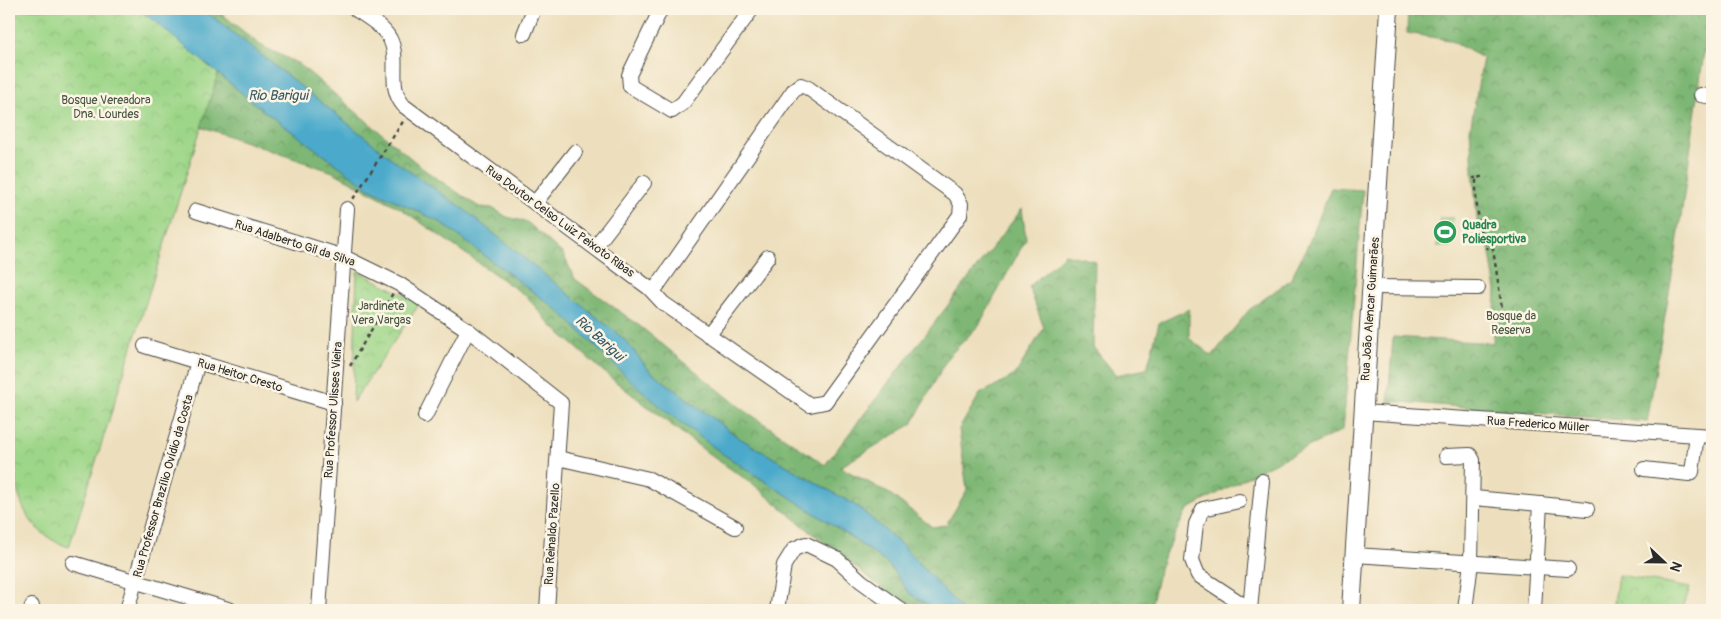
<svg xmlns="http://www.w3.org/2000/svg" width="1721" height="619" font-family="Pangolin,sans-serif">
  <style>
    .green { fill: #9dd688; stroke: #64805a }
    .forest { fill: url(#forest-crowns); stroke: #547150 }
    .park { fill: url(#park-crowns); stroke: #64805a }
    .water { fill: #4caacb; stroke: #3c6a7b }
    .lines { fill: none; stroke-linecap: round; stroke-linejoin: round }
    .minor-casing { stroke: #484641; stroke-width: 16 }
    .major-casing { stroke: #484641; stroke-width: 20 }
    .path { stroke: #484641; stroke-width: 2.5; stroke-dasharray: 4 4; stroke-linecap: butt }
    .minor { stroke: #fff; stroke-width: 14 }
    .major { stroke: #fff; stroke-width: 18 }
    .labels { text-anchor: middle; stroke-width: 5; stroke-linejoin: round; paint-order: stroke }
    .park-label { font-size: 12px; fill: #485642; stroke: #fcf5e5 }
    .street-label { font-size: 12px; fill: #2b2b2b; stroke: #fcf5e5 }
    .leisure-label { font-size: 12px; font-weight: bold; fill: #27864d; stroke: #fcf5e5; text-anchor: start }
    .water-label { font-size: 14px; font-style: italic; fill: #375763; stroke: #fcf5e5 }
  </style>
  <defs>
    <pattern id="forest-crowns" width="20" height="18" patternUnits="userSpaceOnUse" patternTransform="scale(1.25)"><rect width="20" height="18" fill="#7eb774"/><path d="M2 6a3 3 0 1 1 6 0M12 15a3 3 0 1 1 6 0" fill="none" stroke="#67955f"/></pattern>
    <pattern id="park-crowns" width="20" height="18" patternUnits="userSpaceOnUse" patternTransform="scale(1.25)"><rect width="20" height="18" fill="#9dd688"/><path d="M2 6a3 3 0 1 1 6 0M12 15a3 3 0 1 1 6 0" fill="none" stroke="#87b876"/></pattern>
  </defs>
  <rect width="100%" height="100%" fill="#fcf5e5"/>
  <filter id="ink" filterUnits="userSpaceOnUse"><feTurbulence type="fractalNoise" baseFrequency=".02" numOctaves="2"/><feDisplacementMap in="SourceGraphic" scale="10" xChannelSelector="R" yChannelSelector="G"/><feConvolveMatrix kernelMatrix="1 2 1 2 8 2 1 2 1" color-interpolation-filters="sRGB"/></filter>
  <filter id="wash" filterUnits="userSpaceOnUse"><feTurbulence type="fractalNoise" baseFrequency=".0096" numOctaves="4" result="noise"/><feDisplacementMap in="SourceGraphic" scale="20" xChannelSelector="R" yChannelSelector="G"/><feGaussianBlur stdDeviation="1.12" result="paint"/><feColorMatrix in="noise" values="0 0 0 0 0 0 0 0 0 0 0 0 0 0 0 0 0 1.4 0 .05"/><feComposite in="paint" operator="in"/></filter>
  <g filter="url(#wash)">
    <rect width="100%" height="100%" fill="#eddfbd"/>
    <polygon class="green" points="1440,218 1453,218 1450,247 1437,246"/>
    <g class="forest">
      <polygon points="9,9 139,9 265,112 369,188 440,222 560,312 633,383 668,413 723,454 845,533 888,564 910,594 936,610 910,610 806,528 753,484 713,457 612,379 551,325 526,296 400,208 333,172 188,122"/>
      <polygon points="203,9 221,9 222,14 260,45 299,64 426,171 479,207 492,208 507,217 527,222 563,254 575,279 641,327 741,408 825,465 1022,209 1026,239 979,325 948,357 912,424 840,467 890,494 932,527 946,525 967,490 959,429 980,394 1015,375 1044,328 1029,287 1065,254 1095,261 1093,347 1116,375 1147,369 1159,323 1189,309 1189,338 1212,356 1249,310 1290,280 1308,245 1331,188 1363,190 1343,430 1262,469 1187,510 1162,560 1150,610 962,610 903,546 858,507 739,438 649,370 624,339 461,207 400,165"/>
      <polygon points="1408,9 1710,9 1676,252 1647,422 1388,401 1393,337 1493,343 1496,291 1489,248 1478,232 1470,130 1483,58 1449,40 1407,33"/>
    </g>
    <g class="park">
      <path d="M9,9h147l66,52 -153,486c-54,-17 -54,-66 -60,-114z"/>
      <polygon points="357,271 420,303 353,402"/>
      <polygon points="1618,575 1619,575 1690,588 1682,610 1613,610"/>
    </g>
    <polygon class="water" points="139,9 203,9 400,165 461,207 624,339 649,370 739,438 858,507 903,546 962,610 936,610 910,594 888,564 845,533 723,454 668,413 633,383 560,312 440,222 369,188 265,112"/>
  </g>
  <g filter="url(#ink)">
    <g class="lines">
      <g class="minor-casing">
        <g id="minor">
          <path d="M355,9c12,8 28,17 35,30 11,22 -4,47 14,67l245,182 14,15 147,102 15,-3 135,-187 1,-11 -6,-10 -147,-106 -7,-3 -8,6 -140,201"/>
          <polyline points="661,9 629,75 630,86 672,111 683,103 752,9"/>
          <polyline points="524,34 534,9"/>
          <polyline points="1701,95 1712,97"/>
          <polyline points="535,203 575,152"/>
          <polyline points="196,211 344,257 399,284 468,330 561,403 547,610"/>
          <polyline points="595,247 644,183"/>
          <polyline points="1371,287 1478,288"/>
          <polyline points="708,335 768,257"/>
          <polyline points="145,346 334,403"/>
          <polyline points="1363,412 1712,436"/>
          <polyline points="425,416 468,330"/>
          <polyline points="1446,456 1470,455 1473,460 1471,563 1465,610"/>
          <polyline points="558,458 649,479 735,527"/>
          <polyline points="1644,469 1689,474 1692,472 1697,435"/>
          <polyline points="1474,498 1540,504 1534,610"/>
          <polyline points="1239,501 1203,509 1196,524 1192,560 1198,575 1251,610"/>
          <polyline points="1540,504 1587,509"/>
          <polyline points="1355,555 1568,569"/>
          <polyline points="73,563 231,610"/>
          <polyline points="31,610 32,606"/>
          <polyline points="127,610 198,362"/>
          <polyline points="319,610 347,209"/>
          <polyline points="777,610 784,565 794,549 806,544 837,559 861,581 901,610"/>
          <polyline points="1250,610 1262,481"/>
        </g>
      </g>
      <g class="major-casing">
        <polyline id="major" points="1351,610 1389,9"/>
      </g>
      <g class="path">
        <polyline points="1476,178 1474,178 1481,177 1476,178 1476,200 1482,241 1489,245 1487,249"/>
        <polyline points="353,199 404,120"/>
        <polyline points="1489,245 1492,243 1503,314"/>
        <polyline points="350,366 393,293"/>
      </g>
      <use href="#minor" class="minor"/>
      <use href="#major" class="major"/>
    </g>
  </g>
  <defs>
    <g id="stadium-disc" transform="scale(1.25)"><circle r="9.5" fill="#2e9e5b" stroke="#fcf5e5"/><path d="M0-5a6.5 5 0 1 0 0 10a6.5 5 0 1 0 0-10ZM-3.5-1.8h7v3.6h-7Z" fill="#fff"/></g>
  </defs>
  <g fill-rule="evenodd">
    <use href="#stadium-disc" x="1445" y="232"/>
  </g>
  <g class="labels">
    <g class="park-label">
      <text x="106" y="104">Bosque Vereadora<tspan x="106" dy="14">Dna. Lourdes</tspan></text>
      <text x="381" y="310">Jardinete<tspan x="381" dy="14">Vera Vargas</tspan></text>
      <text x="1511" y="320">Bosque da<tspan x="1511" dy="14">Reserva</tspan></text>
    </g>
    <g class="street-label">
      <text transform="translate(560 221) rotate(36)" y="4">Rua Doutor Celso Luiz Peixoto Ribas</text>
      <text transform="translate(295 243) rotate(18)" y="4">Rua Adalberto Gil da Silva</text>
      <text transform="translate(1370 309) rotate(-86)" y="4">Rua João Alencar Guimarães</text>
      <text transform="translate(240 375) rotate(17)" y="4">Rua Heitor Cresto</text>
      <text transform="translate(333 410) rotate(-86)" y="4">Rua Professor Ulisses Vieira</text>
      <text transform="translate(1538 424) rotate(4)" y="4">Rua Frederico Müller</text>
      <text transform="translate(163 486) rotate(-74)" y="4">Rua Professor Brazílio Ovídio da Costa</text>
      <text transform="translate(552 534) rotate(-86)" y="4">Rua Reinaldo Pazello</text>
    </g>
    <g class="leisure-label">
      <text x="1462" y="229">Quadra<tspan x="1462" dy="14">Poliesportiva</tspan></text>
    </g>
    <g class="water-label">
      <text x="278" y="100">Rio Barigui</text>
      <text transform="translate(600 338) rotate(42)" y="5">Rio Barigui</text>
    </g>
  </g>
  <rect width="1721" height="619" fill="none" stroke="#fcf5e5" stroke-width="30"/>
  <g transform="translate(1664 562) rotate(112)" stroke="#fcf5e5" stroke-width="4" paint-order="stroke">
  <path d="M0-4L9 19L0 12L-9 19Z" fill="#2b2b2b"/>
  <text y="-8" font-size="14" font-weight="bold" text-anchor="middle" fill="#2b2b2b">N</text>
  </g>
</svg>
